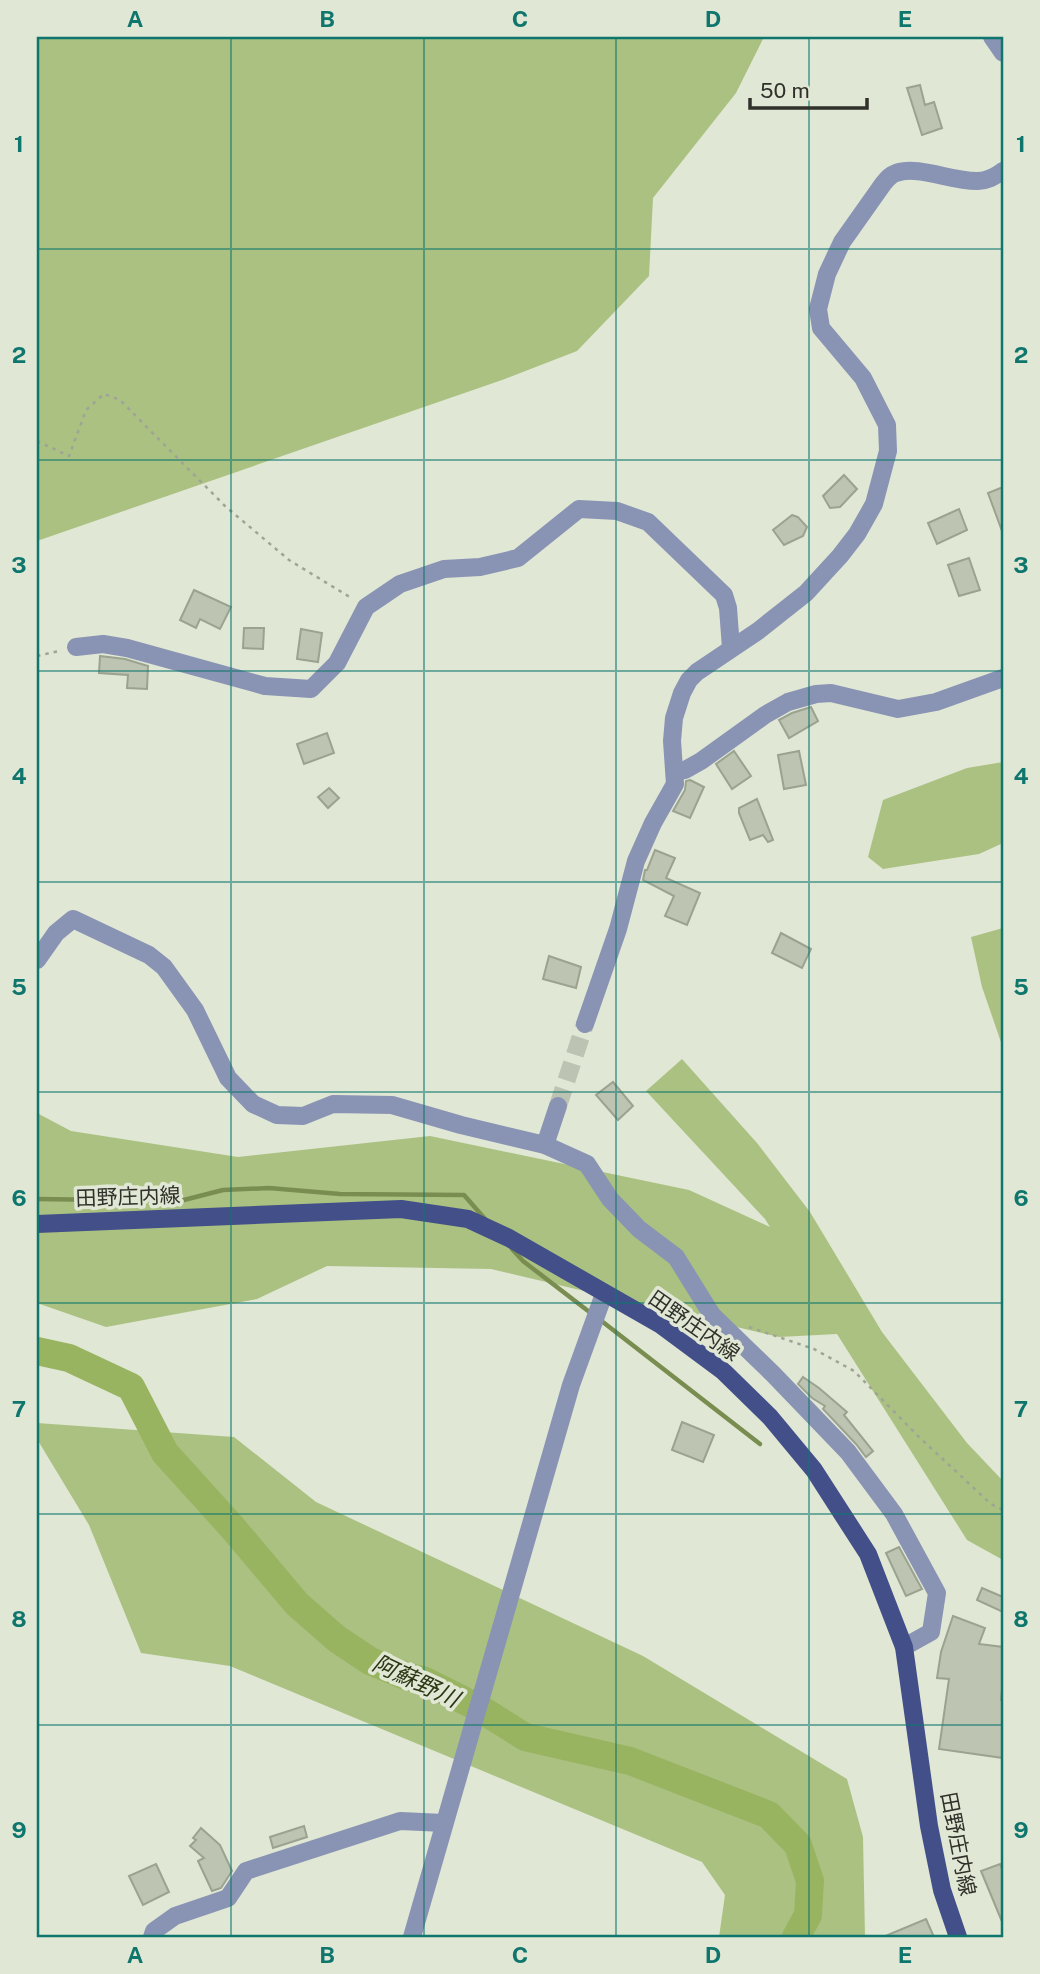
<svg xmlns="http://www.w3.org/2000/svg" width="1040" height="1974" font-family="'Public Sans','Noto Sans JP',sans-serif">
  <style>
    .green { fill: #abc182 }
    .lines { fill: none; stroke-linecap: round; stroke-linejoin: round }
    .stream { stroke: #798d50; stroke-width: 4.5 }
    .river { stroke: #99b461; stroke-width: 28 }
    .building { fill: #bdc4b1; stroke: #9ba290; stroke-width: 2 }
    .minor-tunnel { stroke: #bdc3b2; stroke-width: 18; stroke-dasharray: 18 9; stroke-linecap: butt }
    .path { stroke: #9fa495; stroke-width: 2.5; stroke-dasharray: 3.5 5; stroke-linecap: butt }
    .minor { stroke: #8993b4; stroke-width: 18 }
    .major { stroke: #424f89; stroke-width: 18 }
    .grid { fill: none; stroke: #0f766e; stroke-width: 2; stroke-opacity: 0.55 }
    .labels { text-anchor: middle; stroke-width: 7; stroke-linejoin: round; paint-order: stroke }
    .street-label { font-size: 21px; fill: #2f312a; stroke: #e0e7d4 }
    .water-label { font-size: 23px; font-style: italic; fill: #2b3613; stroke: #e0e7d4 }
    .neatline { fill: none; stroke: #0f766e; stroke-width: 2.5 }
    .grid-label { font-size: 23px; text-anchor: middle; font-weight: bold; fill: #0f766e }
  </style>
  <rect width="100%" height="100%" fill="#e0e7d4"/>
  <g class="green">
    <polygon points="37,37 764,37 736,93 653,198 649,276 577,351 502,380 37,541"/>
    <polygon points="1003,762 1003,843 979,854 883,869 868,857 883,800 967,768"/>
    <polygon points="1003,928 1003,1048 982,987 971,937"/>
    <polygon points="682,1059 757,1143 810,1212 882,1332 967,1443 1003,1481 1003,1560 967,1540 837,1334 779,1337 491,1269 327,1266 257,1299 106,1327 37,1303 37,1113 71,1131 238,1157 430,1136 689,1190 770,1227 765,1219 646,1091"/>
    <polygon points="37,1423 234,1437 316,1502 643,1656 847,1779 863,1837 865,1937 719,1937 725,1895 702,1862 230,1666 141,1653 89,1525 37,1439"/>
  </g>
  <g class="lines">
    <g class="stream">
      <polyline points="37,1199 180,1201 223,1190 269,1188 340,1194 464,1195 485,1219"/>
      <polyline points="512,1249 523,1261 592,1314"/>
      <polyline points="599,1319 760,1444"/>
    </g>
    <polyline class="river" points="37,1351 69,1358 131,1387 165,1453 232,1527 297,1604 337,1639 370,1661 408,1677 423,1680 479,1708 525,1737 630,1761 769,1815 798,1845 810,1881 808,1915 796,1937"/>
  </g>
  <g class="building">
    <polygon points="920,85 925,105 934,102 942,128 922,135 907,88"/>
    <polygon points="844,475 857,489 840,507 830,508 823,496"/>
    <polygon points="1003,487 1003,531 1002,531 988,493"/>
    <polygon points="959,509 967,530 937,544 928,523"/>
    <polygon points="792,515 798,517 807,527 803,536 784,545 773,530"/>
    <polygon points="969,558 980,590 959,596 948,565"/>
    <polygon points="194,590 231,607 220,629 200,619 196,628 180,620"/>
    <polygon points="244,628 264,628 263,649 243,648"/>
    <polygon points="301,629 322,633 318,662 297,659"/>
    <polygon points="100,656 125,659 148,666 147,689 127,688 128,675 99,673"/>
    <polygon points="811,707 818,721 789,738 779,720 792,713"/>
    <polygon points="327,733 334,753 304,764 297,744"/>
    <polygon points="734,751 751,776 732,789 716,764"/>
    <polygon points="799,751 806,785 784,789 778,755"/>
    <polygon points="690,780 704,787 690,818 673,811 685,790 686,781"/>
    <polygon points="329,788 339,798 328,808 318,797"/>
    <polygon points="757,799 773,840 768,842 763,835 750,840 739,813 739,808"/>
    <polygon points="655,850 675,858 666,878 700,893 687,925 665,916 674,896 643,880 645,870 647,870"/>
    <polygon points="781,933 811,949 802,968 772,953"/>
    <polygon points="549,956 581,967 576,988 543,979"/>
    <polygon points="613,1082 633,1106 618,1120 596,1095"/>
    <polygon points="803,1377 819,1388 847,1412 844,1415 873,1451 866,1457 856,1444 823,1409 825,1406 812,1398 798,1384"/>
    <polygon points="682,1422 714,1435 703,1462 672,1450"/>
    <polygon points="899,1547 922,1589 906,1596 886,1553"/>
    <polygon points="982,1588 1003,1597 1003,1612 977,1600"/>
    <polygon points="953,1616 985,1628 979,1644 1003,1647 1003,1676 1001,1700 1003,1700 1003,1758 939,1749 949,1679 937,1678 941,1652"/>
    <polygon points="304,1826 307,1837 273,1848 270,1837"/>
    <polygon points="201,1828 220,1845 232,1871 221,1888 212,1891 198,1861 204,1858 190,1846 196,1840 193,1838"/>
    <polygon points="156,1864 169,1892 143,1905 129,1876"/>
    <polygon points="1000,1864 1003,1872 1003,1924 981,1871"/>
    <polygon points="926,1919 934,1937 883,1937"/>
  </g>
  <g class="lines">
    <polyline class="minor-tunnel" points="558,1106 585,1024"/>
    <g class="path">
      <polyline points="37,441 69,456 86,410 104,394 120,400 225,506 289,560 353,599"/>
      <polyline points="37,656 59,651"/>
      <polyline points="749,1327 814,1349 854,1371 920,1438 991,1504 1003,1510"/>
    </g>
    <g class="minor">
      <polyline points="992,37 1003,53"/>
      <polyline points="76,647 103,644 127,648 265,686 311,689 337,663 366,607 400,584 444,569 480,567 518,558 579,509 617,511 648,522 724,595 728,608 731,648"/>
      <polyline points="675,772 685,770 701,761 765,715 788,702 816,694 831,693 898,709 936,702 1003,678"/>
      <polyline points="37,960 56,933 73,919 149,955 164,967 195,1010 228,1078 253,1104 277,1115 303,1116 333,1104 392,1105 461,1125 545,1145 587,1164 610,1199 639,1229 676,1257 712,1315 773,1374 848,1452 894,1514 937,1593 931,1632 904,1647"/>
      <path d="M585,1024l33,-95 18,-68 17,-38 22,-39 -3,-43 2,-23 8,-25 7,-13 8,-8 61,-41 48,-38 34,-37 17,-22 17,-30 14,-53 -1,-26 -24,-47 -42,-50 -3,-19 9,-35 15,-32 41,-58c4,-5 7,-9 13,-11 22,-8 57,9 82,8 10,0 17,-5 25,-10"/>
      <polyline points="545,1145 558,1106"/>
      <polyline points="152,1937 154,1931 175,1916 228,1898 246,1871 400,1821 444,1823"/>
      <polyline points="412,1937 571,1385 604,1294"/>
    </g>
    <polyline class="major" points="37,1224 401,1209 468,1219 509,1238 661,1325 723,1371 770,1417 814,1470 868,1554 904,1647 929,1826 942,1890 958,1937"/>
  </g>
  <path class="grid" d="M231,37v1900M424,37v1900M616,37v1900M809,37v1900M37,249h966M37,460h966M37,671h966M37,882h966M37,1092h966M37,1303h966M37,1514h966M37,1725h966"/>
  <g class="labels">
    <g class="street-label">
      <text transform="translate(128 1197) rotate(-2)" y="7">田野庄内線</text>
      <text transform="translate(694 1326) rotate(35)" y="7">田野庄内線</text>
      <text transform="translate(958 1844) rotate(79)" y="7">田野庄内線</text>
    </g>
    <g class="water-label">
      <text transform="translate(416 1681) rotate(25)" y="8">阿蘇野川</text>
    </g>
  </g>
  <rect width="1040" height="1974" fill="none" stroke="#e0e7d4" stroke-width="77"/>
  <path d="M750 98v10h117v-10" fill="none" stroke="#2f312a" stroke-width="3.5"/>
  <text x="760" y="98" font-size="21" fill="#2f312a" stroke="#e0e7d4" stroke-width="5" paint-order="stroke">50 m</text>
  <rect x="38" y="38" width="964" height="1898" class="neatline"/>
  <g class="grid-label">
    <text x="135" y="27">A</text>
    <text x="327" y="27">B</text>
    <text x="520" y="27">C</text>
    <text x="713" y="27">D</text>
    <text x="905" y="27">E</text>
    <text x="19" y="152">1</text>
    <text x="1021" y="152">1</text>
    <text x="19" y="363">2</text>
    <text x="1021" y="363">2</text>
    <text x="19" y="573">3</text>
    <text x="1021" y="573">3</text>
    <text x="19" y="784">4</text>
    <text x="1021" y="784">4</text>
    <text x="19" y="995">5</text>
    <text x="1021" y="995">5</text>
    <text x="19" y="1206">6</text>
    <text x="1021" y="1206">6</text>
    <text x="19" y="1417">7</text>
    <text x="1021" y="1417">7</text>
    <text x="19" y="1627">8</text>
    <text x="1021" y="1627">8</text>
    <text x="19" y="1838">9</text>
    <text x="1021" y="1838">9</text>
    <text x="135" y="1963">A</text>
    <text x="327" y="1963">B</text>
    <text x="520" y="1963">C</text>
    <text x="713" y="1963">D</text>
    <text x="905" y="1963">E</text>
  </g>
</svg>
